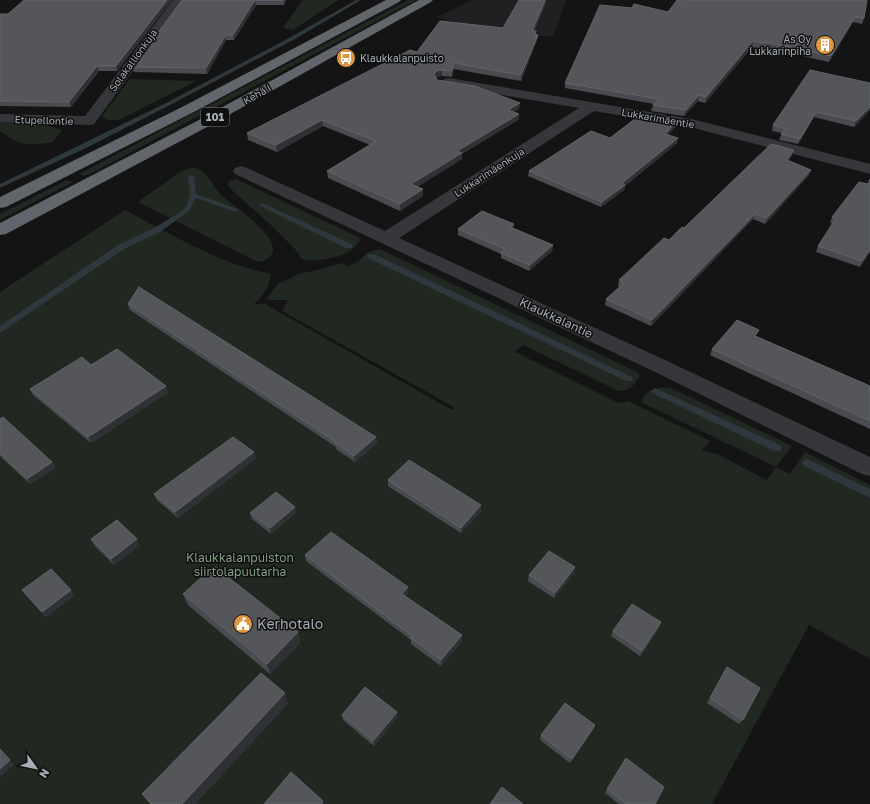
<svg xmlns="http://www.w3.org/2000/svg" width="870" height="804" font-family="'Golos Text',sans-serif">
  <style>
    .built { fill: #202022 }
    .green { fill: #212821 }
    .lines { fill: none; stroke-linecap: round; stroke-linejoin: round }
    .stream { fill: #2e383d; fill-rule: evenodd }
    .minor { fill: #35373a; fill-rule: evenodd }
    .highway { fill: #62656b; fill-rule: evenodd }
    .wall { fill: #4a4b50 }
    .shaded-wall { fill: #303134 }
    .building { fill: #54565a; stroke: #616468 }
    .labels { text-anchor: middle; stroke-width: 3; stroke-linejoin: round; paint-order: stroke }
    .far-poi-label { font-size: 10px; fill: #a7adb4; stroke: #0f0f10; text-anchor: end }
    .far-street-label { font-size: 10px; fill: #a7adb4; stroke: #0f0f10 }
    .shield { fill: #0f0f10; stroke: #797e83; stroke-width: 1 }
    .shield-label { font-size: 11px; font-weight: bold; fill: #a7adb4 }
    .street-label { font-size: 12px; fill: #a7adb4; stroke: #0f0f10 }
    .park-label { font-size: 12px; fill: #829e80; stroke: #0f0f10 }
    .near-poi-label { font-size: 14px; fill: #a7adb4; stroke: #0f0f10; text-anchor: start }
  </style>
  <rect width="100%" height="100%" fill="#141415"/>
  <polygon class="built" points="472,0 566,0 553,37 474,29 437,17"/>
  <g class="green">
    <polygon points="303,0 338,0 293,30 283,28"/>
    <polygon points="408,0 416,0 90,174 85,176 79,174"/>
    <polygon points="130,79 196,81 119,120 108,120 102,116"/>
    <path d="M0,122l42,2 20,6 -9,12c-14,2 -26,5 -39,-2 -5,-2 -8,-6 -14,-8z"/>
    <path d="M192,167c15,3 19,17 28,27 11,11 72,49 47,65 -4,3 -7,3 -11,2l-118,-59 42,-30z"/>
    <path d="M236,179l124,59c-3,18 -43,25 -58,21l-7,-10 -22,-22 -40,-36 -5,-6 1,-4z"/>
    <polygon points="67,180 73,182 0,220 0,214"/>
    <path d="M125,210c46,24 94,54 146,64 -1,11 -8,23 -17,30h11l187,106 2,-3 -172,-96 6,-11h-22l12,-16 8,-4 15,-7 17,-3 24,-7 6,3 10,-4 10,-10 12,-3 257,123 3,4c-6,8 -9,15 -21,15l-96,-46 -8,7 103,51 10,-2 82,40 -8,9 15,4 50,26 9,-13 -133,-64 -1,-5c9,-10 16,-11 29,-10l121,58 -16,21 14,7 15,-22 65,33v174l-61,-34 -97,179h-712v-512z"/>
  </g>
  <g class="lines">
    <g class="stream">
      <polygon points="356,0 361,0 295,39 172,104 88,147 0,188 0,184 168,102 291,37"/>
      <polygon points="191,175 194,177 196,194 237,209 237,211 233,211 196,198 189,211 160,232 124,249 0,333 0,326 118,245 154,228 185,209 188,202 190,194 188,177"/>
      <polygon points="262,203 352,244 353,246 352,248 346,248 260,206 260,204"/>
      <polygon points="368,254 374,254 632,377 633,379 632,381 626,381 368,258"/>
      <polygon points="655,388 780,445 782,448 780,451 774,451 652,393 651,391"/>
      <polygon points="807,459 870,489 870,498 804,466 802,463 804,460"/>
    </g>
    <g class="minor">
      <polygon points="173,0 185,0 94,124 89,125 0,122 0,114 85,116"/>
      <polygon points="449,78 691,119 870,164 870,174 690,127 594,111 399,238 665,360 870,457 870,476 862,474 651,370 235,174 233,171 235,168 241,166 247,168 385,231 579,108 444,85 442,82 444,79"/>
    </g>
    <g class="highway">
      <polygon points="386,0 401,0 399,2 192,113 6,207 0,208 0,197 182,107"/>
      <polygon points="419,0 433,0 431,2 207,127 6,234 0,235 0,223 197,121"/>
    </g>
  </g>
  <g class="wall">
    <polygon points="24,0 172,0 117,71 99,71 71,107 0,106 0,14 8,14"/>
    <polygon points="182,0 286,0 284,5 256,5 234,40 226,40 207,74 134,72 133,67"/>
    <polygon points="546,0 545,5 534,31 536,34 538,35 537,40 521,81 454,69 452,77 442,76 437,77 436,78 437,80 519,109 514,112 519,114 518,120 462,154 462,159 417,187 423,189 423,196 400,211 328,178 327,171 370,145 323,126 277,152 248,140 247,133 417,52 503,28"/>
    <polygon points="830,0 864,18 862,24 853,22 829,62 762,47 761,49 752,47 705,103 698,101 684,116 651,111 653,105 654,104 565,88 565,83 683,1"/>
    <polygon points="870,83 870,110 854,127 814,117 798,144 779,140 782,133 772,131 773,125"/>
    <polygon points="677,121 676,126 668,135 677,143 625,186 624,190 601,207 528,176 529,171 610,138"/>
    <polygon points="792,155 788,161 809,175 765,224 753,219 651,326 605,305 606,299 620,287 618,286 619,280 684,228"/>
    <polygon points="870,179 870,252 860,267 816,252 818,246 833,224 830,223 832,217 868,184"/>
    <polygon points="514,224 513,228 553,245 552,251 529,271 501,258 501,254 458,235 458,229"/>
    <polygon points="128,304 376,437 377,443 355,462 336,449 336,447 130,310"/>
    <polygon points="756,336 870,386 870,429 710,355 712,349"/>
    <polygon points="91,365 168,392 91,443 33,395 30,389"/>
    <polygon points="0,419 52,462 55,468 30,484 0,456"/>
    <polygon points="256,458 178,518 157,500 154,494"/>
    <polygon points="388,480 481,511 461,533 388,486"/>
    <polygon points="296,512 271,534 252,519 250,513"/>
    <polygon points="91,539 140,545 114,565 94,545"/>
    <polygon points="305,555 408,593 405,596 462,641 441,666 411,644 411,640 306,561"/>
    <polygon points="574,573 554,598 528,581 529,575"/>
    <polygon points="22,590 71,590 74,596 46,617 26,595"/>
    <polygon points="183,594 298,632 300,643 270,674 188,605"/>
    <polygon points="661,622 659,628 640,656 611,636 613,631"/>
    <polygon points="727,667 743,720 739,724 707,703"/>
    <polygon points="288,703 195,804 150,804 142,794"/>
    <polygon points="342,715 397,717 374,746 343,720"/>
    <polygon points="595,725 593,730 570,763 540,740 541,735"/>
    <polygon points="607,789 655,804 619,804 605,793"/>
  </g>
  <g class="shaded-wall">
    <polygon points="167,0 172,0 117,71 116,66"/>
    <polygon points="255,0 256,5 234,40 233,35"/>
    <polygon points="284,0 286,0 284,5"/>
    <polygon points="546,0 545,5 531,36 532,31"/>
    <polygon points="855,17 853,22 829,62 831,56"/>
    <polygon points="226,35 226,40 207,74 206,68"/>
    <polygon points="538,35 537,40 521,81 521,75"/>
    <polygon points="753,41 752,47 705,103 706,97"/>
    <polygon points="454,63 454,69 452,77 452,71"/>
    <polygon points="97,66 99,71 71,107 69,102"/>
    <polygon points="442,70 442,76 437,77 434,80 434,74 437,71"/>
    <polygon points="699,95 698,101 684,116 686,110"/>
    <polygon points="520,103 519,109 508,116 508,110"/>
    <polygon points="870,107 870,110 854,127 856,121"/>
    <polygon points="816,112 814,117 798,144 800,139"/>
    <polygon points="519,114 518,120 462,154 462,159 411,191 411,184 457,151"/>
    <polygon points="322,120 323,126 277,152 276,145"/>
    <polygon points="677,121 676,126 664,139 665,134"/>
    <polygon points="678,138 677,143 625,186 624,190 601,207 602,202 622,183"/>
    <polygon points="794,150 792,155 785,166 787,160"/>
    <polygon points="811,170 809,175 765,224 767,218"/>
    <polygon points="423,189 423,196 400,211 400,204"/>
    <polygon points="755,214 753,219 651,326 652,320"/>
    <polygon points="553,245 552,251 529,271 530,265"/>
    <polygon points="870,250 870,252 860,267 862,261"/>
    <polygon points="166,386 168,392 91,443 88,437"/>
    <polygon points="376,437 377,443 355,462 354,456"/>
    <polygon points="254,452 256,458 178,518 175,512"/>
    <polygon points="52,462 55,468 30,484 27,479"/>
    <polygon points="481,505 481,511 461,533 461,528"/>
    <polygon points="295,507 296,512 271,534 270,528"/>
    <polygon points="137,539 140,545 114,565 111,559"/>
    <polygon points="575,567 574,573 554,598 555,593"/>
    <polygon points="408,587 408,593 402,599 402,594"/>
    <polygon points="71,590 74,596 46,617 42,612"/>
    <polygon points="661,622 659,628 640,656 642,651"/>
    <polygon points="298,632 300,643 270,674 267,664"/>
    <polygon points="462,635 462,641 441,666 441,660"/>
    <polygon points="285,693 288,703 195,804 182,804"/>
    <polygon points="397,712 397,717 374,746 373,741"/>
    <polygon points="595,725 593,730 570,763 572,759"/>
    <polygon points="0,748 14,765 0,777"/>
    <polygon points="323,801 324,804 321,804"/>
  </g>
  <g class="building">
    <polygon points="24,0 167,0 116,66 97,66 69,102 0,101 0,14 8,14"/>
    <polygon points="182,0 284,0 255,0 233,35 226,35 206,68 133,67"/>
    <polygon points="519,0 545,0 532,31 536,31 535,34 538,35 521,75 454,63 452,71 442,70 437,71 434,74 437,80 475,86 520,103 508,110 519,114 457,151 462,153 411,184 423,189 400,204 327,171 376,141 322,120 276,145 247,133 410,50 417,52 440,21 503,28"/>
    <polygon points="677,0 683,1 684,0 867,0 864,18 855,17 831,56 764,42 763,43 753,41 706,97 699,95 686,110 653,105 660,99 565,83 600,5 632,8 634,4 668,12"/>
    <polygon points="810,70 870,83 870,107 856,121 816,112 800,139 781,134 786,129 773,125"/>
    <polygon points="640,115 677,121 665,134 678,138 622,183 625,185 602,202 529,171 591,131 610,138"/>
    <polygon points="771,144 794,150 787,160 811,170 767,218 755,214 652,320 606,299 624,283 619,280 664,238 669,240 682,227 684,228"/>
    <polygon points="870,179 870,250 862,261 818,246 836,218 832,217 859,182 868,184"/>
    <polygon points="482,211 514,224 510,227 553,245 530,265 501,253 505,249 458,229"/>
    <polygon points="139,287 376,437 354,456 335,443 336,442 128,304"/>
    <polygon points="737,320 759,330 755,336 870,386 870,421 712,349"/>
    <polygon points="117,349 166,386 88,437 30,389 82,357 91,365"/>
    <polygon points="3,417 52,462 27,479 0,453 0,419"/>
    <polygon points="233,437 254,452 175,512 154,494 162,488"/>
    <polygon points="409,460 481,505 461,528 388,480"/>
    <polygon points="276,492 295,507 270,528 250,513"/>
    <polygon points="117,520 137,539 111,559 91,539"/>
    <polygon points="331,532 408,587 402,594 462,635 441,660 411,638 412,636 305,555"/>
    <polygon points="549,551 575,567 555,593 529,575"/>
    <polygon points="214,566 298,632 267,664 183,594"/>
    <polygon points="51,569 71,590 42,612 22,590"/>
    <polygon points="632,604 661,622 642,651 613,631"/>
    <polygon points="727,667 760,688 743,720 710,698"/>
    <polygon points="261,673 285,693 182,804 152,804 142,794"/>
    <polygon points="365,687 397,712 373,741 342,715"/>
    <polygon points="565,703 595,725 572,759 541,735"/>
    <polygon points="0,749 10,760 0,769"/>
    <polygon points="626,758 664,787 655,804 626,804 607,789"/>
    <polygon points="291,772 323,801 321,804 264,804"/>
    <polygon points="502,787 523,804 490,804"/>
  </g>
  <defs>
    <g id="building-disc" transform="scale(1)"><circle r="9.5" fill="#df9642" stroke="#0f0f10"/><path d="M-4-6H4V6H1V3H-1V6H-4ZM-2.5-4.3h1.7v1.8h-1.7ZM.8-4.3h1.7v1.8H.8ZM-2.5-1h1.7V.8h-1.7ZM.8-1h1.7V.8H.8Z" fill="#fff"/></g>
    <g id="bus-disc" transform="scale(1)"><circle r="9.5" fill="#df9642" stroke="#0f0f10"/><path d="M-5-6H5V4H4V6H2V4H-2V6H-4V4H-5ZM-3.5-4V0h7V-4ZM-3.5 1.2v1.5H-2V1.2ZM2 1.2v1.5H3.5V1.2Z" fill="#fff"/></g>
    <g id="civic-disc" transform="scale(1)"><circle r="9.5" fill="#df9642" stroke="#0f0f10"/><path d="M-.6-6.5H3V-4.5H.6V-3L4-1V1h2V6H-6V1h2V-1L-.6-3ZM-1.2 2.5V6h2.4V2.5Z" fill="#fff"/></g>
  </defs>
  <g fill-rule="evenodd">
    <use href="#building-disc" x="825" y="45"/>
    <use href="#bus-disc" x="346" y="58"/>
    <use href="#civic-disc" x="243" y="624"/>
  </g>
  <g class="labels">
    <g class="far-poi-label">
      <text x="811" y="43">As Oy<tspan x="811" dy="12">Lukkarinpiha</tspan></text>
      <text x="360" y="62" text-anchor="start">Klaukkalanpuisto</text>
    </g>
    <g class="far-street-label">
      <text transform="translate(133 60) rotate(-54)" y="4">Solakallionkuja</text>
      <text transform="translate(257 94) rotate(-29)" y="4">Kehä I</text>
      <text transform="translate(658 118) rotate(10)" y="4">Lukkarimäentie</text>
      <text transform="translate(44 120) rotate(2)" y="4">Etupellontie</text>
      <text transform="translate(489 172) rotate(-33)" y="4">Lukkarimäenkuja</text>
    </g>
    <rect class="shield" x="201" y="108" width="28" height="18" rx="3"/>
    <g class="shield-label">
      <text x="215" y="121">101</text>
    </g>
    <g class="street-label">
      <text transform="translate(556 318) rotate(25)" y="4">Klaukkalantie</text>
    </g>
    <g class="park-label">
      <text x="240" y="562">Klaukkalanpuiston<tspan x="240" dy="14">siirtolapuutarha</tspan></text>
    </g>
    <g class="near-poi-label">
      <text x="257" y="629">Kerhotalo</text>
    </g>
  </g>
  <g transform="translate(36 768) rotate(123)" stroke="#0f0f10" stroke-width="3" paint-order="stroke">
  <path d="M0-3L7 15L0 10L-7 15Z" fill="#a7adb4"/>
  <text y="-6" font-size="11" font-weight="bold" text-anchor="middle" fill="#a7adb4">N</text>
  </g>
</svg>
